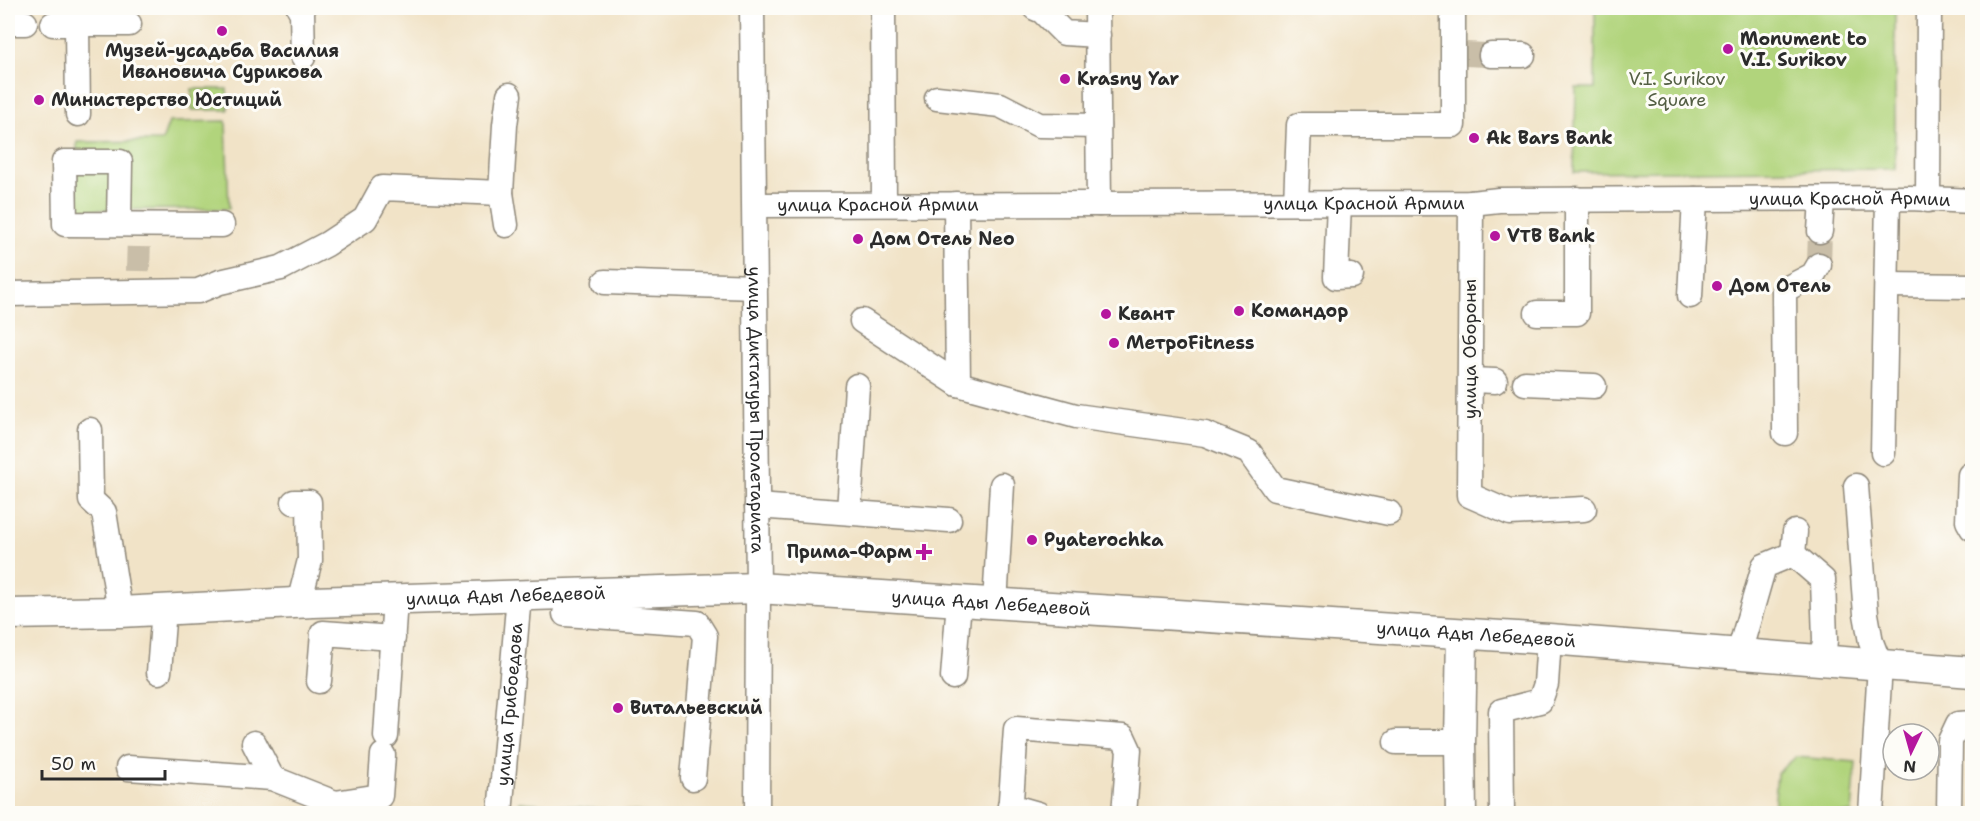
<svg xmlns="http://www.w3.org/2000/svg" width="1980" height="821" font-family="'Shantell Sans',sans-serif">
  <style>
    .green { fill: #b1d47c; stroke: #6e8054; stroke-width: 1.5 }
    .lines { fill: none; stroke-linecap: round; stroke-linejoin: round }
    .minor-tunnel { stroke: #c9bea8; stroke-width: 24; stroke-dasharray: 24 12; stroke-linecap: butt }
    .minor-casing { stroke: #8e8779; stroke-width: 27 }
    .major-casing { stroke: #8e8779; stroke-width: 33 }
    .minor { stroke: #fff; stroke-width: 24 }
    .major { stroke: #fff; stroke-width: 30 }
    .poi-dot { fill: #b5179e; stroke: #fdfcf7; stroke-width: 2 }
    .labels { text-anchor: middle; stroke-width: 6; stroke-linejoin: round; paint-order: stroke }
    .poi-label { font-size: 18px; font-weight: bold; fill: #2b2b2b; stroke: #fdfcf7; text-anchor: start }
    .park-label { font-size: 18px; fill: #535e43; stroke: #fdfcf7 }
    .street-label { font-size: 18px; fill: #2b2b2b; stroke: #fdfcf7 }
  </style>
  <rect width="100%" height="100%" fill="#fdfcf7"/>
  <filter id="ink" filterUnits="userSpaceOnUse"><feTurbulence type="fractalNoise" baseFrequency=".0167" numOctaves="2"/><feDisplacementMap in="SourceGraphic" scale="12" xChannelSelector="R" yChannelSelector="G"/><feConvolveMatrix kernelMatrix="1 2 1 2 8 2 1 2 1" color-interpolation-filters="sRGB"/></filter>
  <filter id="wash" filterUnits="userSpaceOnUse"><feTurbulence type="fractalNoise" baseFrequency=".008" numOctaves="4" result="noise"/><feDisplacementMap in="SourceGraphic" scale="24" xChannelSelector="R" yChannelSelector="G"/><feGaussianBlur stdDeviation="1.35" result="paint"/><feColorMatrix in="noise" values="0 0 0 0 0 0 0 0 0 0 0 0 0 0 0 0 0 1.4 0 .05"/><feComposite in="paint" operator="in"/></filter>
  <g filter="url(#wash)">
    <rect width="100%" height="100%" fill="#f1e3c7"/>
    <g class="green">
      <polygon points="1595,8 1895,8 1895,169 1574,172 1576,88 1595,88"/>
      <polygon points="192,89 227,89 228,110 192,110"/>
      <polygon points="226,121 229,209 77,210 77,142 162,141 169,122"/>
      <polygon points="1796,757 1856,762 1852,813 1774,812 1777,773"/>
      <polygon points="520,802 646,813 519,813"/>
    </g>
  </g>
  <g filter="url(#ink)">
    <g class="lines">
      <g class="minor-tunnel">
        <polyline points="1464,54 1491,55"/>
        <polyline points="1819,265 1820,231"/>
        <polyline points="138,271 139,237"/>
      </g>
      <g class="minor-casing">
        <g id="minor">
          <polyline points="299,8 302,12 303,57"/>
          <path id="s1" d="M752,8l6,580 -1,226"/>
          <polyline points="883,8 884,204"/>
          <polyline points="1035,8 1042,11 1064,33 1098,35"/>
          <polyline points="1097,8 1099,204"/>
          <polyline points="8,23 25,23"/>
          <polyline points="53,24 129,24"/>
          <polyline points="77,25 78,114"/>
          <polyline points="1491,55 1523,55"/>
          <polyline points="937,98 1000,105 1039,125 1098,126"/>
          <polyline points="1928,200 1929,8"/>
          <polyline points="1296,203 1299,125 1453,125 1453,8"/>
          <polyline points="1339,203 1336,277 1351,276"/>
          <polyline points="1471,203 1469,495 1510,513 1584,509"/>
          <polyline points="956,204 958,384"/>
          <path id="s2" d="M755,205l716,-2 28,-3 411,-2 62,3"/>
          <polyline points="119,224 120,162 64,162 65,224 222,225"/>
          <polyline points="506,225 501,193 505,125 509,95"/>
          <polyline points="1820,231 1822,199"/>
          <polyline points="605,282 755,287"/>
          <polyline points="1888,285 1972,286"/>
          <polyline points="8,294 198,291 220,282 281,268 327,244 365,219 382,188 501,193"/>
          <polyline points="1690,296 1695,199"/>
          <polyline points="1537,313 1577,313 1577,199"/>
          <polyline points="862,321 958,384 1076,416 1205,434 1249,452 1275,489 1389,513"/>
          <polyline points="1471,380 1495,381"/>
          <polyline points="1525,383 1594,386"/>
          <polyline points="90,430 91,500 104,512 120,612"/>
          <polyline points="1785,433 1784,290 1813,275 1819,265"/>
          <polyline points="1883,453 1888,199"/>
          <polyline points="1970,475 1968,521 1972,528"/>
          <polyline points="1856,486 1866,614 1871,642 1880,665 1871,814"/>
          <polyline points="294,502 309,502 310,560 299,603"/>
          <polyline points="757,506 949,520"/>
          <polyline points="849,511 857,386"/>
          <polyline points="1793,554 1795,532"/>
          <polyline points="995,604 1002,485"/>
          <polyline points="565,614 697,623 705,636 693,778"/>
          <polyline points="1739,653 1764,566 1793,554 1823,580 1825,640 1823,660"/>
          <polyline points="159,672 164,609"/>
          <polyline points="953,677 959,601"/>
          <polyline points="319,681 323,633 393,638"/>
          <polyline points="386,736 395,599"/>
          <polyline points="1396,742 1460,742"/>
          <polyline points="254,743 272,778"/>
          <polyline points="128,768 272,778 335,803 334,814"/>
          <polyline points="335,803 380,796 383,755"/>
          <polyline points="1010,806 1038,814"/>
          <path id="s3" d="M500,814l19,-219"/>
          <polyline points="1010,814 1016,729 1123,737 1129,750 1124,814"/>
          <polyline points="1502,814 1501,711 1540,701 1546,684 1549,639"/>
          <polyline points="1949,814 1950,741 1958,724 1972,723"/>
        </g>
      </g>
      <g class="major-casing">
        <g id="major">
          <path id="s4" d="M8,614l112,-2 193,-10 445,-14 791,51 423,33"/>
          <polyline points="1461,814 1460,742 1462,634"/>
        </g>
      </g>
      <use href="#minor" class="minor"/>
      <use href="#major" class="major"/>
    </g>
  </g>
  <g class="poi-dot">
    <circle cx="222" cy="31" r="6"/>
    <circle cx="1728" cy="49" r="6"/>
    <circle cx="1065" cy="79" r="6"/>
    <circle cx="39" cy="100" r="6"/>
    <circle cx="1474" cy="138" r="6"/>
    <circle cx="1495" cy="236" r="6"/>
    <circle cx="858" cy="239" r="6"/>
    <circle cx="1717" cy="286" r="6"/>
    <circle cx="1239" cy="311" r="6"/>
    <circle cx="1106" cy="314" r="6"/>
    <circle cx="1114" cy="343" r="6"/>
    <circle cx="1032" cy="540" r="6"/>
    <path d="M921 543h6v6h6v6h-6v6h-6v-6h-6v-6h6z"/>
    <circle cx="618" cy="708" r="6"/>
  </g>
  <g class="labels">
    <g class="poi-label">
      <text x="1740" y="45">Monument to<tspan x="1740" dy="21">V.I. Surikov</tspan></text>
      <text x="222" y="57" text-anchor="middle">Музей-усадьба Василия<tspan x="222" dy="21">Ивановича Сурикова</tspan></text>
      <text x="1077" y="85">Krasny Yar</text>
      <text x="51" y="106">Министерство Юстиций</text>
      <text x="1486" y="144">Ak Bars Bank</text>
      <text x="1507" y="242">VTB Bank</text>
      <text x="870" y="245">Дом Отель Neo</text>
      <text x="1729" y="292">Дом Отель</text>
      <text x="1251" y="317">Командор</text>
      <text x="1118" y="320">Квант</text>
      <text x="1126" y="349">МетроFitness</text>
      <text x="1044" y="546">Pyaterochka</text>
      <text x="912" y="558" text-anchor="end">Прима-Фарм</text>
      <text x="630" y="714">Витальевский</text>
    </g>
    <g class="park-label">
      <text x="1677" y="85">V.I. Surikov<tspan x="1677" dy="21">Square</tspan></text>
    </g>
    <g class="street-label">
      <text dy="6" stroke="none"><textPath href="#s2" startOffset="1095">улица Красной Армии</textPath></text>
      <text dy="6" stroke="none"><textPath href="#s2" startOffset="609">улица Красной Армии</textPath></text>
      <text dy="6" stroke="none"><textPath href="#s2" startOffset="123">улица Красной Армии</textPath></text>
      <text transform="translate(1470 349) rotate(-90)" y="6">улица Обороны</text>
      <text dy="6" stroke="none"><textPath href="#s1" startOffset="402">улица Диктатуры Пролетариата</textPath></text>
      <text dy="6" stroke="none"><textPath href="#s4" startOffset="498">улица Ады Лебедевой</textPath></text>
      <text dy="6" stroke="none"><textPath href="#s4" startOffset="984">улица Ады Лебедевой</textPath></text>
      <text dy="6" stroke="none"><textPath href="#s4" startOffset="1470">улица Ады Лебедевой</textPath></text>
      <text dy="6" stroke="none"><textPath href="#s3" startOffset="110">улица Грибоедова</textPath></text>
    </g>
  </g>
  <rect width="1980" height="821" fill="none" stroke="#fdfcf7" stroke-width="30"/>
  <g transform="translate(1911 752) rotate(185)"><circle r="28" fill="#fdfcf7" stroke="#a9a8a5" stroke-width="1.5"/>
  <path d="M0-4.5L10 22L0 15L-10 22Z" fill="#b5179e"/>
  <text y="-9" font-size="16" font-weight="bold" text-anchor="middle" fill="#2b2b2b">N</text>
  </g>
  <path d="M42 770v9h123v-9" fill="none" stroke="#2b2b2b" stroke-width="3"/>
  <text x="51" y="770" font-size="18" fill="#2b2b2b" stroke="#fdfcf7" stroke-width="4.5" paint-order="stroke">50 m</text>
</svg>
